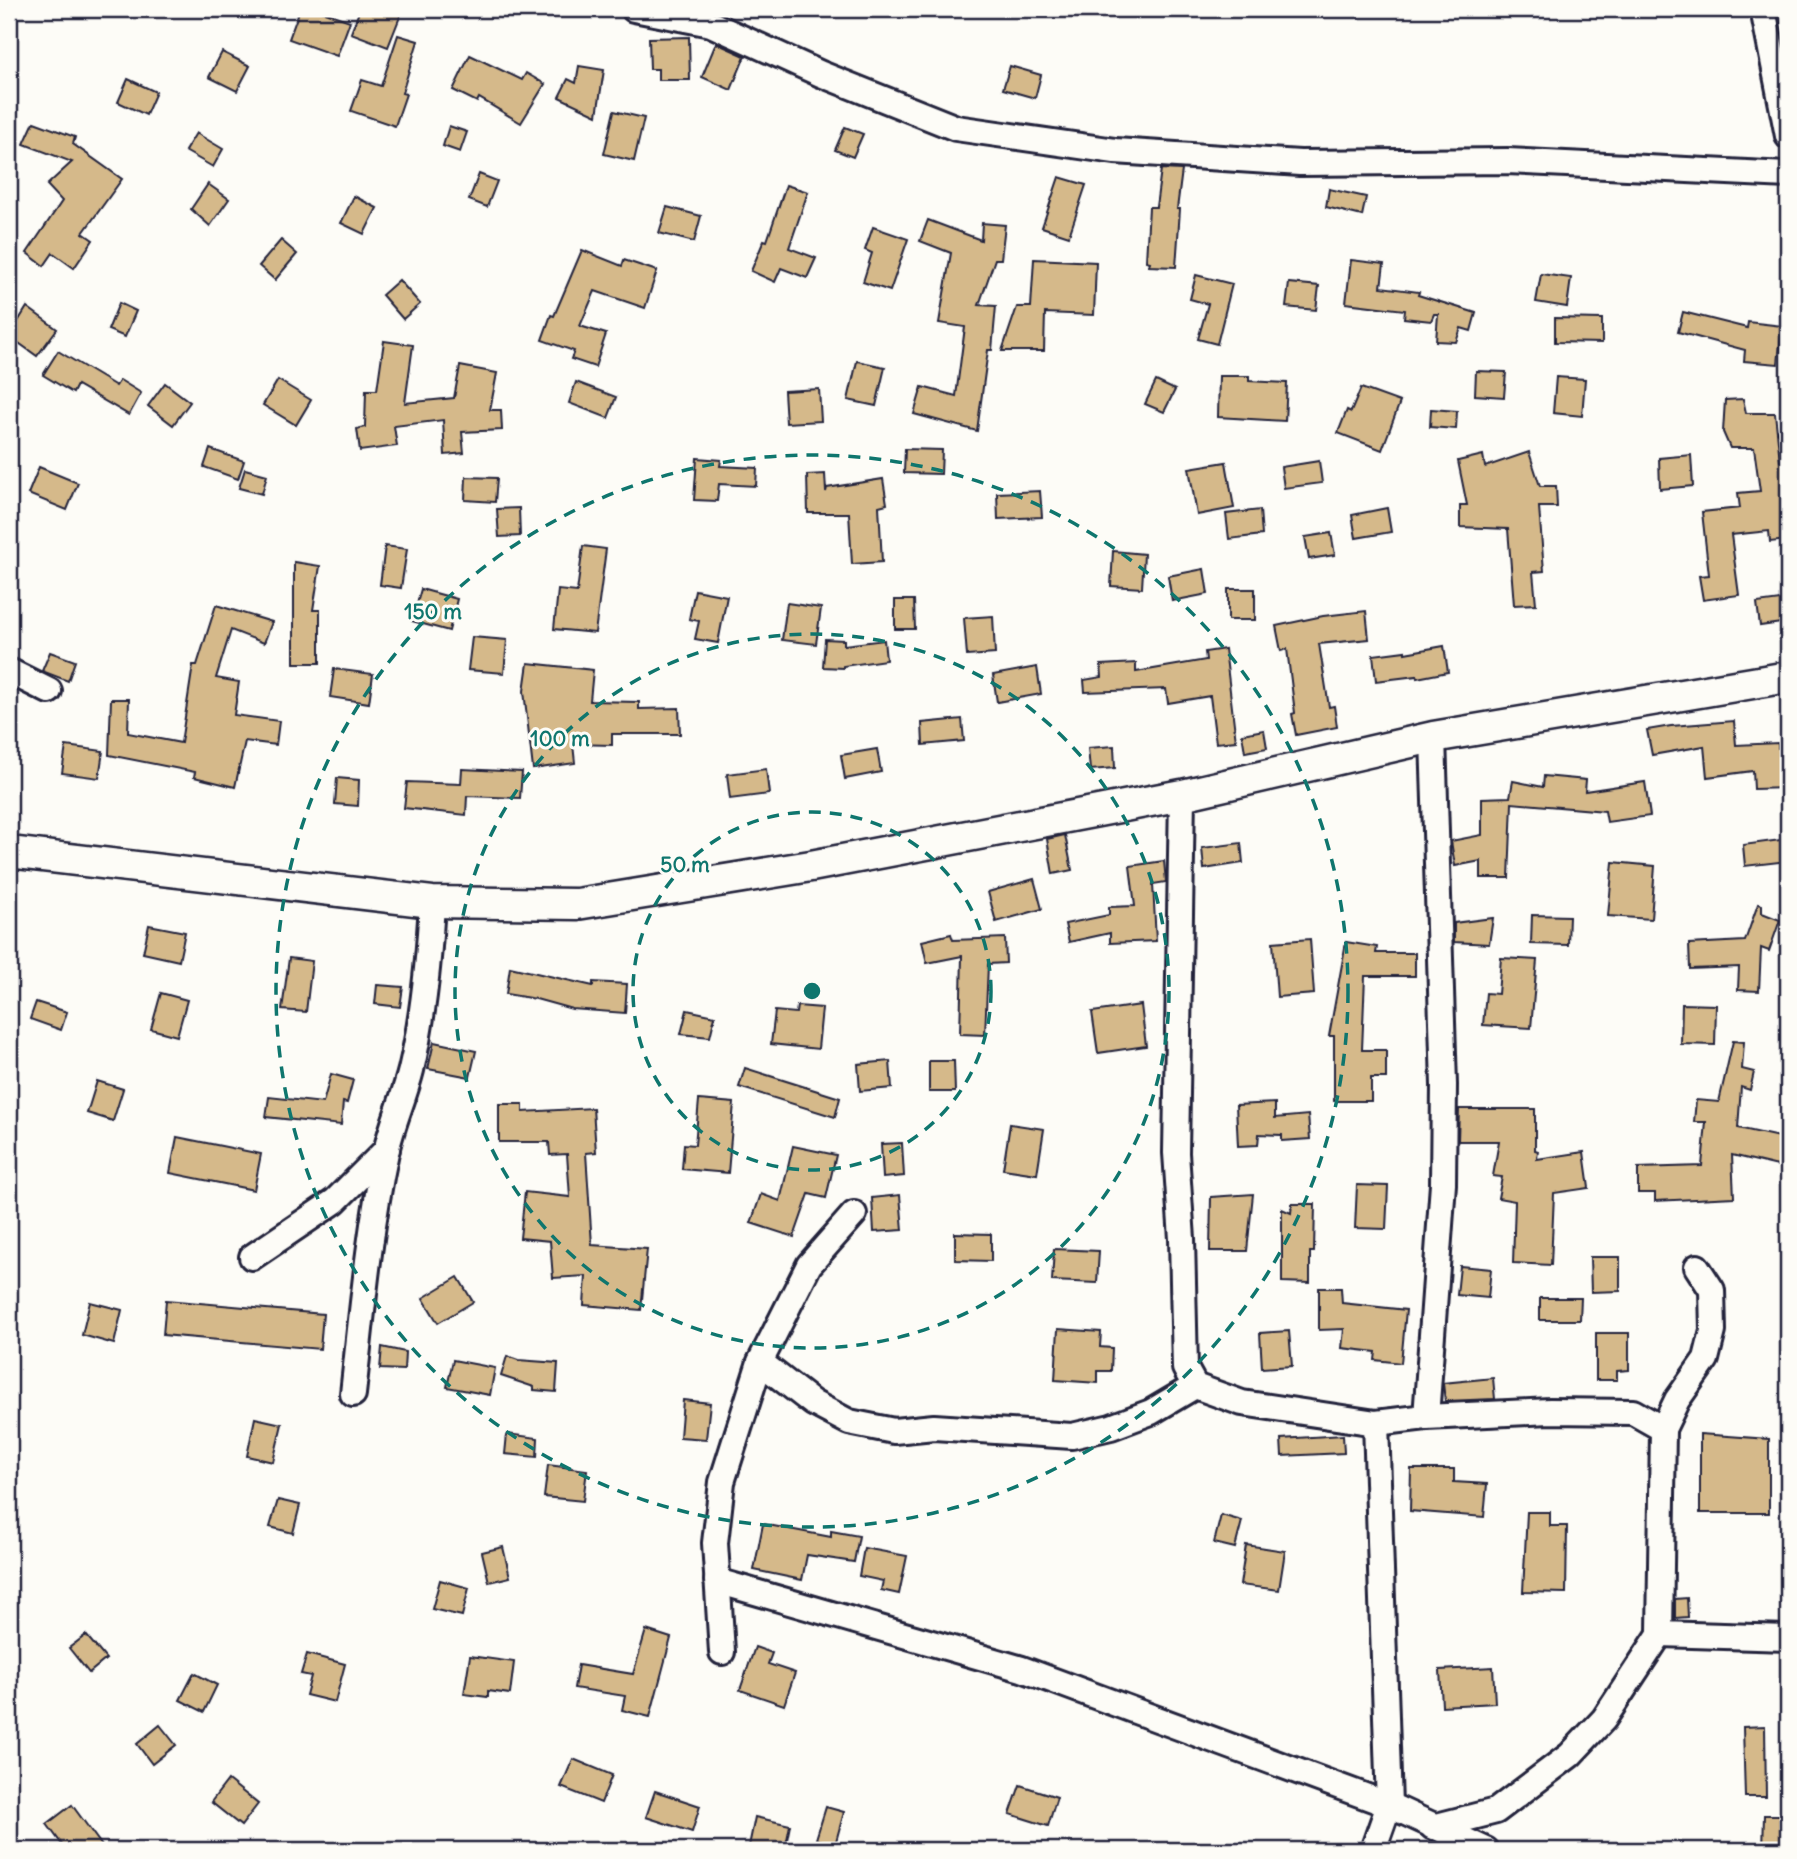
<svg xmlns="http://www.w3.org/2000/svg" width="1797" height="1859" font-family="Delius,sans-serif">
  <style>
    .building { fill: #d5b98a; stroke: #22223b; stroke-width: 2 }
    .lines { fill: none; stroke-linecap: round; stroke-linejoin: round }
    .minor-casing { stroke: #22223b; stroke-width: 30 }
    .tertiary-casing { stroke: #22223b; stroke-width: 35 }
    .minor { stroke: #fdfcf7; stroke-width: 24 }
    .tertiary { stroke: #fdfcf7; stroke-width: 30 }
    .ring { fill: none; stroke: #0f766e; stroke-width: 3.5; stroke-dasharray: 12 9 }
    .centre { fill: #0f766e; stroke: #fdfcf7; stroke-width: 3.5 }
    .ring-label { font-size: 21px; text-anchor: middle; font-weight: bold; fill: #0f766e; stroke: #fdfcf7; stroke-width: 6; stroke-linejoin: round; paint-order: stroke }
  </style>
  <rect width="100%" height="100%" fill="#fdfcf7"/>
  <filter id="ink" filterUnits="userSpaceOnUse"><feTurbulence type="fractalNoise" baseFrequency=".0143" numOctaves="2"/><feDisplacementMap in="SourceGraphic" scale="14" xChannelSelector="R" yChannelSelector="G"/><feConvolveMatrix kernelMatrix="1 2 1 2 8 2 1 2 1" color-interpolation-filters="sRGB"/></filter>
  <g filter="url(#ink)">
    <g class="building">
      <polygon points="300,9 316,9 350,21 337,56 289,39"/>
      <polygon points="360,9 403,9 388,47 351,33"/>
      <polygon points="398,35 418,41 402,93 406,94 395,126 351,111 362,80 381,86"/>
      <polygon points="689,37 690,80 658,80 658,69 650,69 649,38"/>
      <polygon points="716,43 745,56 731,90 702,77"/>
      <polygon points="222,52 250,66 237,91 209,77"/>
      <polygon points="470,55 522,80 526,73 545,84 521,123 479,98 477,102 453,90"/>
      <polygon points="579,66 604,70 597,115 559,97 568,79 576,83"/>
      <polygon points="1010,66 1041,75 1035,98 1003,89"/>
      <polygon points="128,79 156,92 146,115 118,102"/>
      <polygon points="614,111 644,118 634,161 604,154"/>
      <polygon points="34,122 75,137 73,144 122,179 83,233 93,240 74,268 53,253 44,266 27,253 62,201 47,185 72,162 24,144"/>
      <polygon points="449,126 467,132 460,152 443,146"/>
      <polygon points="845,127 863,134 853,157 835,150"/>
      <polygon points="196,133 223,149 213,167 185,151"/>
      <polygon points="1161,169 1182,170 1177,209 1180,209 1176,267 1149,266 1150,262 1146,261 1149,207 1156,207"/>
      <polygon points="479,174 497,181 487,207 469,200"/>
      <polygon points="1059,177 1086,185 1069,236 1042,227"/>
      <polygon points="208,184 229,199 210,226 191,209"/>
      <polygon points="786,185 808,192 789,248 816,258 807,278 781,268 775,282 751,271 764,240 767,241"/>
      <polygon points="1329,189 1366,197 1362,216 1326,207"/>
      <polygon points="354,196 377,208 364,234 341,223"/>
      <polygon points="667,207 701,216 694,242 659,233"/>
      <polygon points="928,220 981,240 982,223 1005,225 1001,259 995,259 979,305 996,306 992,350 988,350 977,431 914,414 922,387 956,396 965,327 939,323 951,253 920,241"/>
      <polygon points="873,227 908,239 890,291 863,282 872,253 865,250"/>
      <polygon points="281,240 297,254 275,280 259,266"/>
      <polygon points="582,250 622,266 624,260 657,271 645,308 595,291 580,326 606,334 595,367 571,359 574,351 542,340 551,315 554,316"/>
      <polygon points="1034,259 1096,262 1094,315 1045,313 1044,351 1002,351 1017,307 1031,307"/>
      <polygon points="1351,260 1384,264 1381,287 1419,292 1418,295 1476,313 1471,331 1461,328 1456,342 1436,341 1438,314 1434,314 1431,321 1404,318 1405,310 1346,303"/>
      <polygon points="1541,274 1571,278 1567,307 1536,302"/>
      <polygon points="1196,275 1232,284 1217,344 1198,339 1208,304 1190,299"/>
      <polygon points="399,280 420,304 403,319 382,295"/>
      <polygon points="1289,283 1319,286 1316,310 1286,307"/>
      <polygon points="119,303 136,311 125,337 108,330"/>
      <polygon points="27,307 57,329 37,356 9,336"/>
      <polygon points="1683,312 1747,328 1748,322 1782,326 1778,364 1744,361 1745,350 1678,332"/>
      <polygon points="1555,318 1602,319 1602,343 1555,342"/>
      <polygon points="384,341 413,345 405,403 454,398 460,366 497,373 490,410 501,410 502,430 462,432 464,453 445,455 443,420 394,426 397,446 360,451 357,429 365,427 366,390 377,390"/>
      <polygon points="58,351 116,386 120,380 141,393 129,415 77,385 73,393 43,375"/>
      <polygon points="857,361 885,367 876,406 848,400"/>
      <polygon points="1476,371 1506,372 1504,397 1475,395"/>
      <polygon points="1219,376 1249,376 1249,381 1287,383 1285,421 1218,417"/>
      <polygon points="1556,377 1585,379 1582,416 1553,413"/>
      <polygon points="278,380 311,400 296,425 263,405"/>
      <polygon points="1156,381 1175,390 1164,412 1145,404"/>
      <polygon points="576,382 616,397 608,418 569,403"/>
      <polygon points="165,383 190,402 173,425 148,406"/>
      <polygon points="1361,388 1400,402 1382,450 1338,433 1347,410 1351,412"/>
      <polygon points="819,389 821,421 786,423 784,391"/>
      <polygon points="1743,399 1746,413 1775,413 1780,461 1784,461 1788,491 1788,540 1770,542 1769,531 1731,535 1739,595 1703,600 1699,576 1709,575 1702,512 1740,508 1738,493 1760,491 1754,448 1730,448 1723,432 1725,400"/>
      <polygon points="1431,409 1457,411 1456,429 1430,427"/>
      <polygon points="210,449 244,461 238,479 204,467"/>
      <polygon points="905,449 942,450 941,474 904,473"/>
      <polygon points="1529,452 1540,486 1556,486 1557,507 1539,507 1544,571 1533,572 1536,604 1514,605 1508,529 1460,527 1460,505 1467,505 1458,461 1483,455 1485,467"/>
      <polygon points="1691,455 1693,486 1660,489 1659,458"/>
      <polygon points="697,458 721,460 720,466 757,468 756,486 719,484 717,501 694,500"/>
      <polygon points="1319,461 1322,483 1284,488 1281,467"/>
      <polygon points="1226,462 1234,508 1197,515 1189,468"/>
      <polygon points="39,467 78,483 67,510 28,494"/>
      <polygon points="245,469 267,475 262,494 239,488"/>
      <polygon points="825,474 826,492 827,488 883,479 887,504 879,506 882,562 852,564 849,513 808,513 807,475"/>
      <polygon points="466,477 497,478 495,502 465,500"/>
      <polygon points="1040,491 1042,517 998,519 997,493"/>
      <polygon points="519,508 520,536 499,537 497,509"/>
      <polygon points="1387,508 1391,532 1356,538 1352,515"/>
      <polygon points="1260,510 1262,535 1229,539 1226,514"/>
      <polygon points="1331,533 1335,555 1309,559 1305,537"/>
      <polygon points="385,546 407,549 401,588 380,585"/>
      <polygon points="583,546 606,549 595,633 554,629 558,590 577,592"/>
      <polygon points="1113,551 1144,554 1142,588 1111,586"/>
      <polygon points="294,562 320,566 313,610 320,610 320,663 294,663"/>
      <polygon points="1204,569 1208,594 1172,601 1168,576"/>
      <polygon points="421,589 457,599 449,631 412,621"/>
      <rect x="1228" y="589" width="27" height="31"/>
      <polygon points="695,590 727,596 718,643 695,639 699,621 689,619"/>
      <polygon points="1788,599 1788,622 1760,626 1757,603"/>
      <polygon points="895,600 914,600 915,629 895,629"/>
      <polygon points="787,603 821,608 816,644 782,640"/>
      <polygon points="216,605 272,622 264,643 231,630 216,678 239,682 234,715 279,721 276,745 245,741 235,787 194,777 195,772 109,755 111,699 129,699 128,733 181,743 193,665 197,665"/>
      <polygon points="1366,611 1369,639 1319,644 1329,707 1334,706 1337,727 1296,735 1292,714 1295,713 1287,649 1281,651 1276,626 1323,616"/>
      <polygon points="993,616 995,654 967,656 964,618"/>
      <polygon points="472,637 507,640 504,673 468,670"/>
      <polygon points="825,639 844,640 844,645 884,640 886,660 843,666 843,668 823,667"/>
      <polygon points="1444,646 1448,672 1417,678 1417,676 1376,681 1373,655 1405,651 1405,653"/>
      <polygon points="1225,649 1236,741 1216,743 1210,696 1168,703 1166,689 1085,692 1084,680 1102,677 1101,665 1136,663 1136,672 1206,660 1205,652"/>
      <polygon points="50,652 75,661 68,681 42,671"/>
      <polygon points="528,663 593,670 590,701 639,702 639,709 679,708 680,734 612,734 612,745 573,744 575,763 533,769 524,691"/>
      <polygon points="1037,667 1041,694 997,702 993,675"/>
      <polygon points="334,669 373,674 369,703 330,697"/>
      <polygon points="962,719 964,741 923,745 922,723"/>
      <polygon points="1734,721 1736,745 1778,743 1778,748 1788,747 1788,788 1754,789 1753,771 1707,777 1704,746 1652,755 1647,730 1671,726"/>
      <polygon points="1264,730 1267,748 1245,752 1242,734"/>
      <polygon points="66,746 103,751 99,778 62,773"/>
      <polygon points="1114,746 1115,768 1090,770 1088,748"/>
      <polygon points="877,749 881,772 845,779 841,755"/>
      <polygon points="462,769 522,772 520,798 467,796 466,815 404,808 407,782 461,784"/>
      <polygon points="766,769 769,794 730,799 727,774"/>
      <polygon points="1544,776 1586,780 1585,791 1645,782 1650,816 1607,822 1605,811 1512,803 1509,878 1481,878 1481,861 1455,866 1451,841 1482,835 1482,798 1510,797 1513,781 1543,787"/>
      <polygon points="337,778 359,780 358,806 335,804"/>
      <polygon points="1065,835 1072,870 1053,874 1047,839"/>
      <polygon points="1788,839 1788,861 1745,866 1743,845"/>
      <polygon points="1241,843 1243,863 1204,869 1202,848"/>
      <polygon points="1164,861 1166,882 1153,884 1156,941 1110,943 1110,933 1069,942 1065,924 1109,915 1109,907 1135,906 1130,866"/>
      <polygon points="1613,862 1655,866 1651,919 1608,916"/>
      <polygon points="1034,879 1042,909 996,922 988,892"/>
      <polygon points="1758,904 1762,905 1762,913 1780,920 1769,951 1761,948 1759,991 1738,990 1739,967 1690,969 1689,944 1745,941"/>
      <polygon points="1532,915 1569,916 1568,945 1531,944"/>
      <polygon points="1493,918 1489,944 1454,942 1454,923"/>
      <polygon points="149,925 185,932 179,961 143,953"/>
      <polygon points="951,934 953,940 1005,938 1006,963 988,964 985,1035 960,1034 962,956 927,963 922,941"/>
      <polygon points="1310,939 1314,994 1277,997 1273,942"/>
      <polygon points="1346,942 1377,947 1376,953 1415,953 1415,976 1365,976 1362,1050 1386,1050 1386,1078 1371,1078 1371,1101 1334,1101 1334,1036 1329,1036"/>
      <polygon points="289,958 312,961 306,1012 282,1010"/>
      <polygon points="1501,958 1537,960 1531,1028 1483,1025 1486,993 1498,994"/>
      <polygon points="510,967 593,986 593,982 627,984 625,1013 572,1009 536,999 506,994"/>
      <polygon points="377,985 403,987 400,1007 375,1004"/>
      <polygon points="161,993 187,1000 177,1036 151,1029"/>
      <polygon points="36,1002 67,1012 61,1030 30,1019"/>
      <polygon points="1682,1004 1716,1005 1715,1045 1681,1044"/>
      <polygon points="1141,1005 1146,1046 1098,1053 1092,1012"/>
      <polygon points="797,1006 822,1008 818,1049 771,1044 775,1011 796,1013"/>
      <polygon points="687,1010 715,1016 710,1037 681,1034"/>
      <polygon points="1733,1041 1744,1042 1742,1069 1754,1072 1750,1090 1741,1087 1738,1128 1788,1139 1782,1167 1732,1155 1734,1197 1655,1201 1655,1193 1638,1193 1638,1168 1702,1166 1706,1122 1694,1122 1696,1100 1719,1102"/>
      <polygon points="434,1042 476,1051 470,1077 428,1069"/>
      <polygon points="890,1061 892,1088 860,1091 858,1064"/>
      <polygon points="929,1061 954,1061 955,1092 929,1092"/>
      <polygon points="745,1068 840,1098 835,1117 739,1087"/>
      <polygon points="331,1074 353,1080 347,1103 343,1102 341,1125 266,1117 269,1097 323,1103"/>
      <polygon points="97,1081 123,1089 113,1121 87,1113"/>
      <polygon points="699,1100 734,1103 728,1173 682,1169 684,1144 695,1145"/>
      <polygon points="1275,1103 1275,1118 1308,1115 1310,1139 1282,1141 1282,1135 1259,1134 1258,1145 1238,1146 1236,1105"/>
      <polygon points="499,1104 523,1104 523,1112 593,1108 596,1152 586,1153 592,1245 647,1249 641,1310 584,1305 586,1276 553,1278 550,1241 520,1238 525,1192 570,1197 567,1154 550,1155 549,1142 499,1142"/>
      <polygon points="1459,1109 1535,1109 1535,1150 1538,1151 1537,1159 1584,1152 1589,1188 1554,1193 1551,1265 1513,1263 1515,1201 1498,1198 1502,1177 1493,1176 1499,1141 1458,1141"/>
      <polygon points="1010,1124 1044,1129 1037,1174 1003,1169"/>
      <polygon points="177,1137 261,1154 254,1190 170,1173"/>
      <polygon points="902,1143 904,1176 883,1178 881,1144"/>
      <polygon points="793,1146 836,1155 826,1198 809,1194 794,1237 751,1223 761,1194 780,1201"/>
      <polygon points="1357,1185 1388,1186 1386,1229 1355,1228"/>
      <polygon points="1253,1194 1247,1251 1210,1251 1211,1197"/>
      <polygon points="900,1195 903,1230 874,1232 872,1198"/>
      <polygon points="1292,1204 1315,1204 1314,1252 1310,1252 1310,1283 1282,1282 1282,1209 1291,1213"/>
      <polygon points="955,1233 991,1234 991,1261 955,1260"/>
      <polygon points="1054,1249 1099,1251 1097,1283 1052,1281"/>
      <polygon points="1590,1257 1620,1257 1620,1291 1591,1292"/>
      <polygon points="1460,1266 1491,1269 1488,1298 1457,1295"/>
      <polygon points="458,1277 473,1302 438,1323 423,1298"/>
      <polygon points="1319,1288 1341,1288 1342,1303 1406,1310 1401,1363 1375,1360 1376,1352 1342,1348 1344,1329 1319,1330"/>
      <polygon points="1540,1298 1581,1298 1580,1320 1540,1320"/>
      <polygon points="166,1300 323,1314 320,1349 163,1335"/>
      <polygon points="90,1302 122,1310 114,1344 82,1335"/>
      <polygon points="1058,1329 1101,1332 1100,1347 1112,1348 1111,1371 1098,1371 1098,1383 1055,1380"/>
      <polygon points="1289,1331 1292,1366 1262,1368 1260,1333"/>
      <polygon points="1596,1333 1629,1333 1629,1370 1617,1371 1617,1380 1596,1380"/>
      <polygon points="382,1347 405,1352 404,1370 380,1369"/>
      <polygon points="507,1356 518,1360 558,1363 556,1392 534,1390 534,1387 501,1376"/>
      <polygon points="453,1360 495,1368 490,1395 447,1387"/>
      <polygon points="1493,1378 1495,1399 1445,1401 1443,1383"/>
      <polygon points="683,1400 710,1403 706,1439 680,1437"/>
      <polygon points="255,1418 282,1424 273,1462 247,1456"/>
      <polygon points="507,1434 538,1438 537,1457 505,1454"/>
      <polygon points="1700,1434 1769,1439 1769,1513 1700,1513"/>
      <polygon points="1343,1435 1344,1453 1282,1456 1281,1439"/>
      <polygon points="548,1465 587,1470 583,1501 544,1497"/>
      <polygon points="1411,1469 1454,1469 1454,1482 1487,1484 1484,1517 1410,1511"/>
      <polygon points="278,1500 300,1505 293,1533 270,1527"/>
      <polygon points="1527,1512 1550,1512 1550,1526 1567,1526 1566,1593 1523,1592"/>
      <polygon points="1221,1515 1242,1521 1235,1548 1214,1543"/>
      <polygon points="763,1524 831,1537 831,1531 859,1536 854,1562 807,1555 802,1580 754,1570"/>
      <polygon points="1246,1545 1285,1551 1279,1590 1240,1585"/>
      <polygon points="503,1547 510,1577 489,1582 482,1552"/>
      <polygon points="864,1548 907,1556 899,1594 881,1590 883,1581 859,1576"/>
      <polygon points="440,1580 469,1588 462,1616 432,1609"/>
      <polygon points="1687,1598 1688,1617 1675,1618 1675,1599"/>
      <polygon points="646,1630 671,1638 650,1717 622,1710 625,1696 574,1688 578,1665 633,1674"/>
      <polygon points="86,1635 106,1659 89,1673 69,1648"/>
      <polygon points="755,1647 772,1653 768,1664 795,1673 784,1705 740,1690"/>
      <polygon points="307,1654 345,1664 335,1702 306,1695 311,1676 301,1674"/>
      <polygon points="470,1656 514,1662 510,1694 488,1691 488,1697 464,1694"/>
      <polygon points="1493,1667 1495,1703 1442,1706 1440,1670"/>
      <polygon points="194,1673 217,1685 204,1712 180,1700"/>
      <polygon points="160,1725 176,1745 152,1764 137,1744"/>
      <polygon points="1765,1726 1766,1797 1745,1797 1743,1727"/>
      <polygon points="573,1759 612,1775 601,1803 561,1787"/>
      <polygon points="228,1780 258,1804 241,1826 211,1802"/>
      <polygon points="1020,1785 1057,1797 1048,1826 1010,1814"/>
      <polygon points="655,1791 700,1806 692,1832 646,1817"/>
      <polygon points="72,1805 105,1850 66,1850 47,1824"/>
      <polygon points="826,1807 844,1812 835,1845 816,1839"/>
      <polygon points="1764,1815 1786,1815 1785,1850 1763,1850"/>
      <polygon points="755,1817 790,1825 785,1850 770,1850 749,1846"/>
    </g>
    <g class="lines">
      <g class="minor-casing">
        <g id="minor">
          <polyline points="634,9 711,24 821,74 956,128 1115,151 1300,163 1507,161 1788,175"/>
          <polyline points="1763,9 1788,136"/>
          <polyline points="9,671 49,691"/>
          <polyline points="1182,795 1176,1153 1182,1239 1185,1368 1195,1386 1242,1403 1376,1423 1426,1417 1550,1411 1633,1412 1663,1429 1660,1634 1788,1638"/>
          <polyline points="252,1257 335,1201 387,1149"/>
          <polyline points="760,1362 813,1403 849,1422 894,1431 934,1427 1072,1436 1111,1427 1151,1412 1195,1386"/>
          <path d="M353,1394c9,-81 16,-162 33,-242 6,-28 18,-54 25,-82 13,-55 18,-111 21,-168"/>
          <polyline points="1426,1417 1443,1184 1444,1085 1433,737"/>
          <polyline points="1663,1429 1677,1400 1706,1359 1713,1331 1712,1290 1697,1267"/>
          <polyline points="717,1581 1022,1669 1389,1805 1486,1850"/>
          <polyline points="722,1652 715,1543 722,1482 760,1362 809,1265 854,1214"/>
          <polyline points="1433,1827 1496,1811 1570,1755 1604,1719 1660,1634"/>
          <polyline points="1373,1850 1389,1805 1376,1423"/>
        </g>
      </g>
      <g class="tertiary-casing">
        <polyline id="tertiary" points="9,852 432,902 577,904 811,866 1182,795 1433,737 1788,677"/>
      </g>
      <use href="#minor" class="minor"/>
      <use href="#tertiary" class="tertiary"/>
    </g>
  </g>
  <g class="ring">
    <circle cx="812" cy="991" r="179"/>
    <circle cx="812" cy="991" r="357"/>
    <circle cx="812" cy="991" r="536"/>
  </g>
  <circle cx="812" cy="991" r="10" class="centre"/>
  <g class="ring-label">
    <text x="433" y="619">150 m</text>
    <text x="560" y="746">100 m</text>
    <text x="685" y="872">50 m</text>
  </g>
  <rect width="1797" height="1859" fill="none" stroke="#fdfcf7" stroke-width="35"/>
  <rect x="18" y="18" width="1762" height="1824" fill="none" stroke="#22223b" stroke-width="2.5" filter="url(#ink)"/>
</svg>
